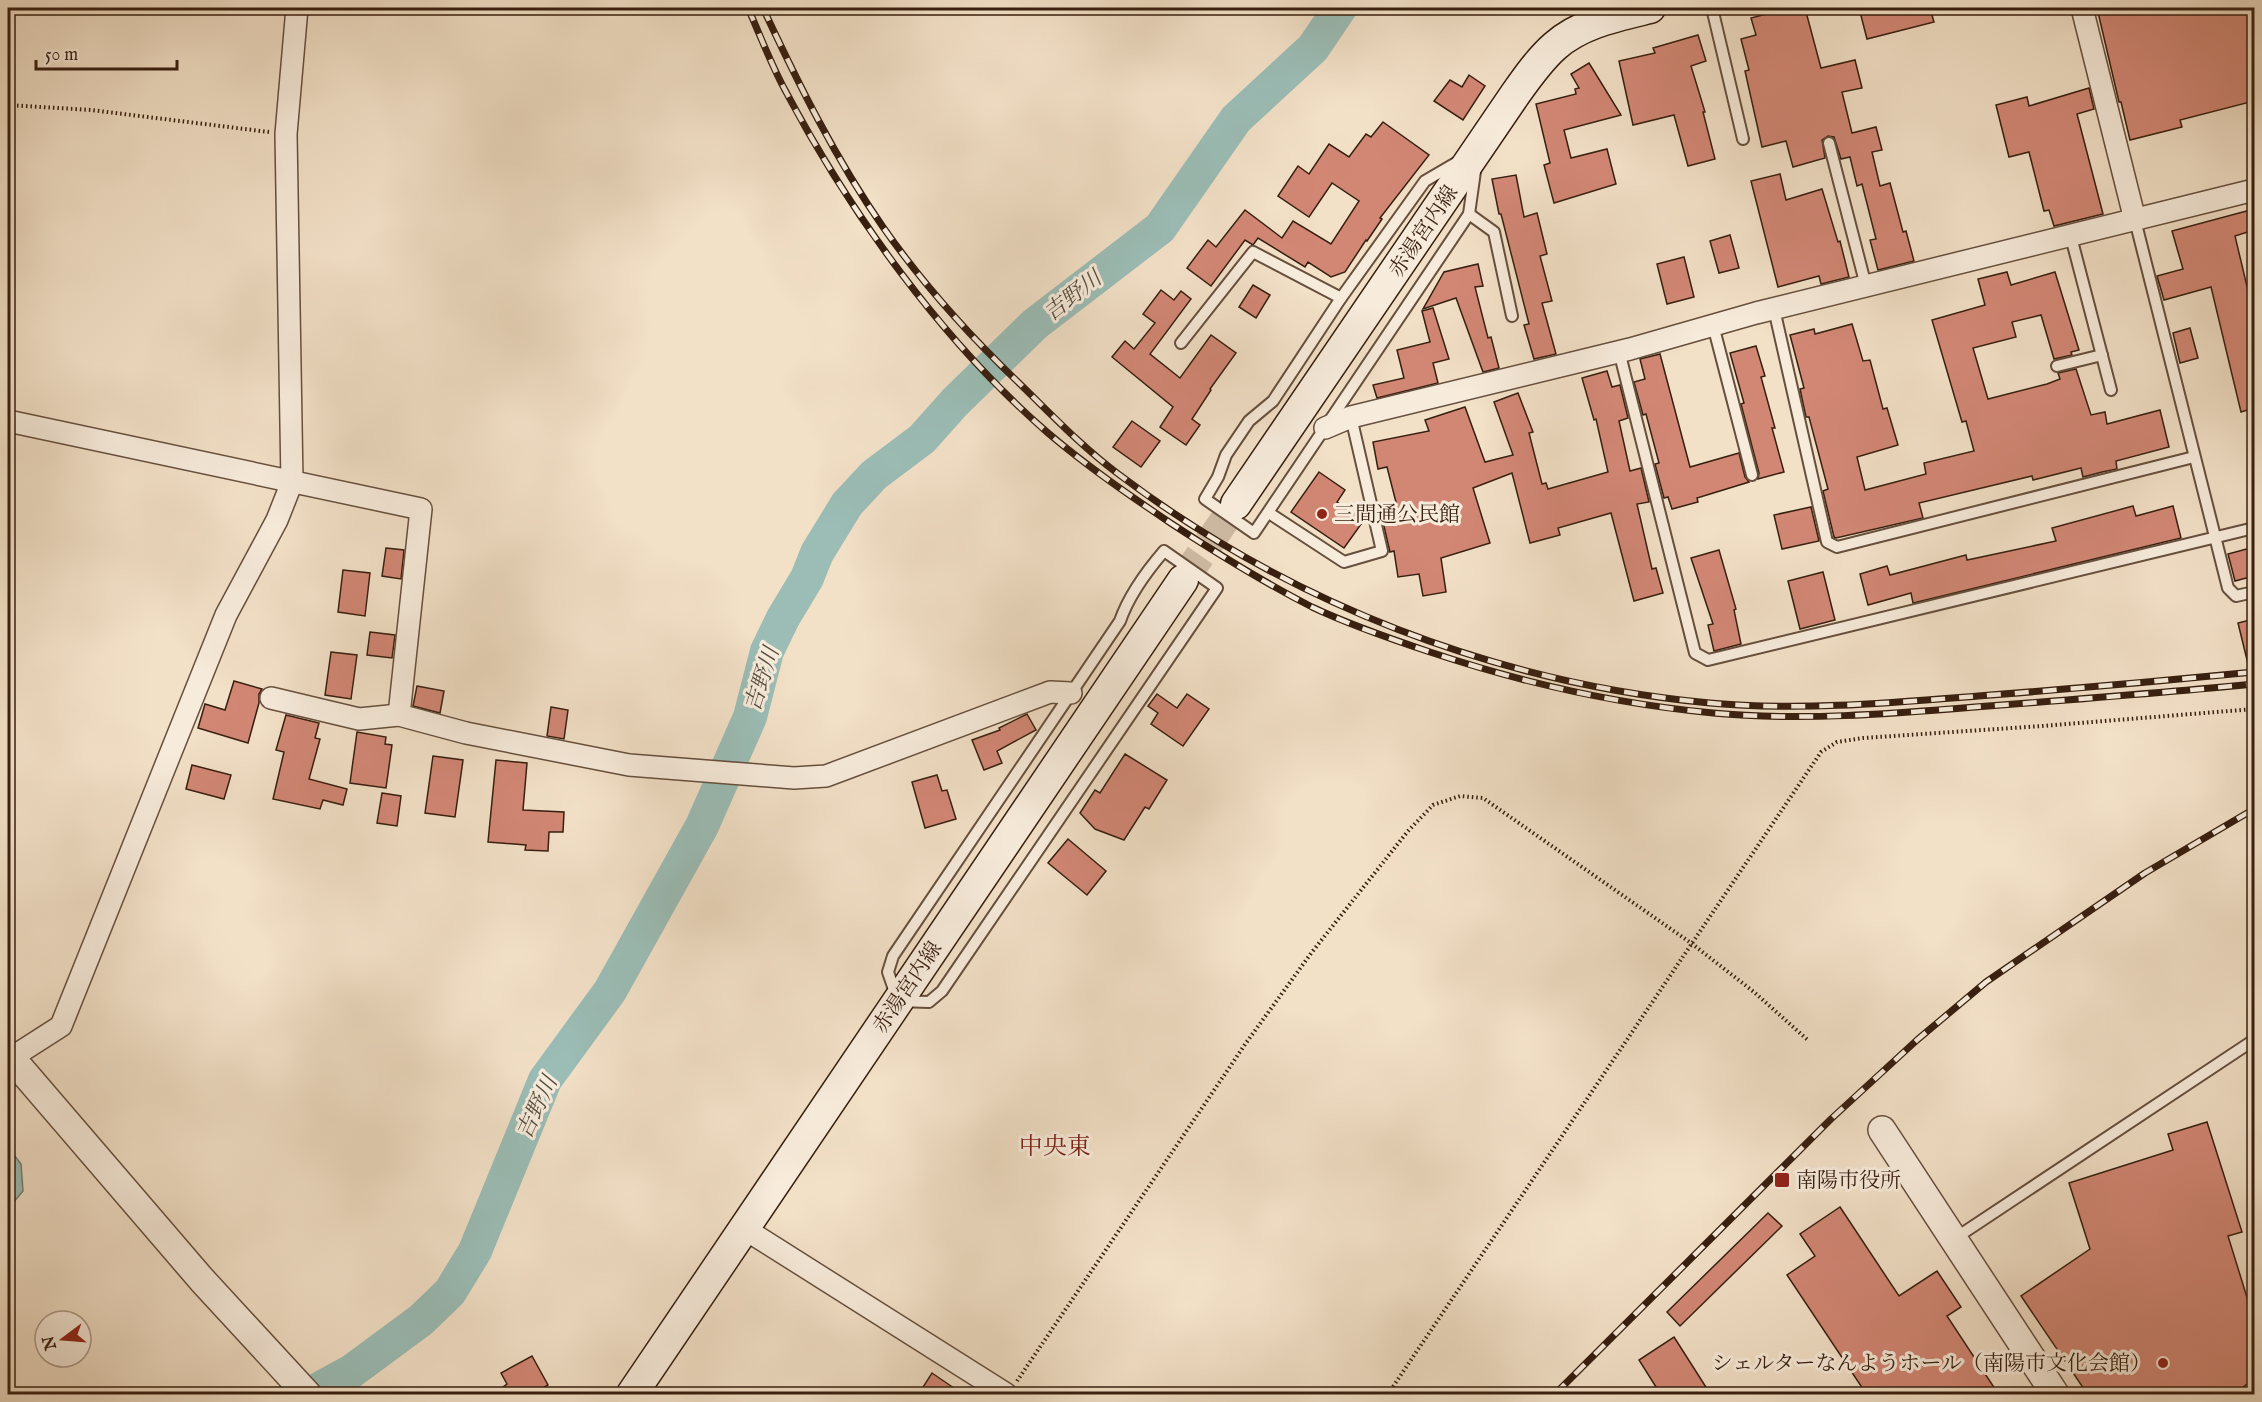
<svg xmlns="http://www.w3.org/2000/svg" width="2262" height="1402" font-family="'IM FELL English','Noto Serif JP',serif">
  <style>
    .water { fill: #9bbdb6; stroke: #737e73; stroke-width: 1.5 }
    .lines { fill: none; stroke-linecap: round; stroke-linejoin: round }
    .river { stroke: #9bbdb6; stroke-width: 34 }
    .building { fill: #d28775; stroke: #371f0f; stroke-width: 1.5 }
    .secondary-tunnel { stroke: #cdb9a2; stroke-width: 30; stroke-dasharray: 30 15; stroke-linecap: butt }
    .service-casing { stroke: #664f3d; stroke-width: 14 }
    .minor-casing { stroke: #664f3d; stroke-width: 24 }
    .tertiary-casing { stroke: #664f3d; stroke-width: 30 }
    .secondary-casing { stroke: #371f0f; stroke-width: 33 }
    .path { stroke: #371f0f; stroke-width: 4; stroke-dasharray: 1.5 3; stroke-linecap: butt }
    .service { stroke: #f7ebdb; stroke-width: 10 }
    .minor { stroke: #f7ebdb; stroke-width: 21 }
    .tertiary { stroke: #f7ebdb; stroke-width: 27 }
    .secondary { stroke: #f7ebdb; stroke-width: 30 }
    .rail-casing { stroke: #371f0f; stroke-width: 7 }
    .rail { stroke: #f7ebdb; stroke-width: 4.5; stroke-dasharray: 14; stroke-linecap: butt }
    .poi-dot { fill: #8f2418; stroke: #f7ebdb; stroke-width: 2 }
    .labels { text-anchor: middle; stroke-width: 6; stroke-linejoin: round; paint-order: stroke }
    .street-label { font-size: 21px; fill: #371f0f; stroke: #f7ebdb }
    .poi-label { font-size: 21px; fill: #371f0f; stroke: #f7ebdb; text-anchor: start }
    .water-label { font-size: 22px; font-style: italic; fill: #554e41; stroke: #f7ebdb }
    .quarter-label { font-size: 24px; fill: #7a1f14; stroke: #f7ebdb }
  </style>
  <rect width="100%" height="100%" fill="#f2e0c7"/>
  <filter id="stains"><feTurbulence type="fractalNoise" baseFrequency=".00333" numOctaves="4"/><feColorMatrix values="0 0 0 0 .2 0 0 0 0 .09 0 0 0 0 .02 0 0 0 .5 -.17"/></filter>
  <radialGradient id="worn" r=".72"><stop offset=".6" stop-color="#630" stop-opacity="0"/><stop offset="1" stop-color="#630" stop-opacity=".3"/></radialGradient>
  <polygon class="water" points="8,1147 21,1164 23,1191 8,1209"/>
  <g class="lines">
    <polyline class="river" points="310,1394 352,1371 421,1320 450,1292 475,1251 545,1080 610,991 702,826 750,717 767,651 783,618 807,578 817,553 847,504 874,475 922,439 955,402 1035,324 1160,228 1236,119 1313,48 1340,8"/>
  </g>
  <g class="building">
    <polygon points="1790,8 1805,8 1821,68 1855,60 1862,88 1842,92 1852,133 1876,127 1882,150 1872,152 1880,186 1890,183 1903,232 1906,231 1914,261 1878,270 1870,240 1876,239 1862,184 1857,186 1850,157 1841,159 1834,137 1828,136 1822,140 1825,158 1793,167 1786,141 1762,147 1745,71 1749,70 1741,39 1756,35 1751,18"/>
    <polygon points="1859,8 1930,8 1934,22 1867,39"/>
    <polygon points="2097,8 2254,8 2254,101 2180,120 2182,127 2130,140 2121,102 2119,102"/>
    <polygon points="1698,35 1706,61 1691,66 1705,112 1703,112 1715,159 1688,166 1674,115 1633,125 1619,61 1655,53 1653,48"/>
    <polygon points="1589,63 1621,115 1564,130 1571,158 1607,149 1616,184 1554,203 1544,165 1550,163 1536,104 1576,94 1575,89 1579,88 1571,74"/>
    <polygon points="1469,75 1485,86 1463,120 1434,101 1450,80 1462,87"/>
    <polygon points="2089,88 2094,109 2077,114 2103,214 2054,226 2049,210 2044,211 2029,152 2009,157 1996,105 2027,97 2029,106"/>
    <polygon points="1383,122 1429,155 1380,218 1382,219 1367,241 1366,240 1345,272 1331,277 1308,262 1305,267 1258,238 1253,245 1245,240 1211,286 1187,268 1208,240 1216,247 1245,210 1282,238 1293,221 1331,244 1359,201 1332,183 1309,217 1278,196 1298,166 1309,174 1329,144 1349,157 1366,134 1371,137"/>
    <polygon points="1780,174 1786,200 1822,189 1838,242 1840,241 1849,277 1821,284 1819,276 1778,287 1751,181"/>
    <polygon points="1516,175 1524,217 1537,213 1547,254 1540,256 1552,301 1542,303 1556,354 1534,359 1524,325 1529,324 1501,214 1499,214 1492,179"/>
    <polygon points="2254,209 2254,230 2235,236 2254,316 2254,408 2241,412 2211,287 2164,300 2157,276 2183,269 2172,231"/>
    <polygon points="1730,235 1739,268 1719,273 1710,241"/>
    <polygon points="1684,257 1694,297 1667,304 1657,264"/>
    <polygon points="1478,264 1483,286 1475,287 1488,338 1491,337 1499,368 1483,372 1456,298 1423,309 1444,272"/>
    <polygon points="2007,272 2011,285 2055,272 2079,350 2071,352 2072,355 2054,359 2041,315 2012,322 2016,337 1973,348 1988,399 2047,384 2060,379 2058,373 2076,369 2091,415 2105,412 2107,424 2160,410 2169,447 2116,461 2117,469 2102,472 2083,477 2081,468 2033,480 2032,476 1919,503 1923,518 1836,538 1834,537 1823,491 1828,489 1809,417 1806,417 1800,389 1804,388 1790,335 1814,329 1815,334 1852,324 1863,361 1870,360 1883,409 1887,408 1898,445 1857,457 1865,490 1926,474 1924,463 1974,451 1966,421 1962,422 1932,320 1985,305 1978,279"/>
    <polygon points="1253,285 1270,295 1256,318 1239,307"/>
    <polygon points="1161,290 1174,300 1181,291 1191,299 1150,354 1180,378 1211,335 1236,353 1210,389 1211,390 1192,419 1200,425 1186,445 1160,427 1173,407 1112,357 1125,341 1134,349 1155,323 1143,314"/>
    <polygon points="1433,308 1449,359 1433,363 1438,383 1377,398 1373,385 1404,378 1397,350 1430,342 1422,311"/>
    <polygon points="2190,328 2198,358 2180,363 2173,333"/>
    <polygon points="1756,346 1765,376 1761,377 1775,428 1772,428 1784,472 1758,479 1759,473 1741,404 1744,403 1730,353"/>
    <polygon points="1660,354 1690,467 1739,453 1745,477 1749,482 1697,498 1698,502 1672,509 1668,497 1664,498 1655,464 1659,463 1646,414 1643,415 1634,382 1645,379 1640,359"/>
    <polygon points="1607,371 1612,387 1620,385 1628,418 1619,421 1630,471 1641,468 1649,502 1637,504 1652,569 1656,568 1663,593 1634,601 1611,513 1558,528 1560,535 1530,543 1512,473 1473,488 1490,543 1441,558 1446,592 1423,596 1419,574 1398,577 1394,551 1390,552 1383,522 1400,518 1387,467 1378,469 1373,442 1429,431 1425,420 1465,407 1485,462 1513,455 1494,402 1518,393 1533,432 1529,433 1542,484 1546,483 1548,489 1608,472 1596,419 1594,420 1582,378"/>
    <polygon points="1132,421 1160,441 1141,467 1113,447"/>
    <polygon points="1319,472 1345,490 1337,502 1364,520 1344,548 1291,512"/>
    <polygon points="2133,506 2136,516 2173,506 2181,538 1913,603 1911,593 1868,605 1860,574 1887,566 1890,575 1966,555 1967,560 2056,541 2052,528"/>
    <polygon points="1811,507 1819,541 1782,549 1774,515"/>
    <polygon points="2254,547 2254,576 2235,581 2228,554"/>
    <polygon points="386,548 404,550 401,579 382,576"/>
    <polygon points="1719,550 1736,609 1734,610 1741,644 1714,651 1708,625 1713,624 1691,558"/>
    <polygon points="343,570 370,573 365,616 338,612"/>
    <polygon points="1823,572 1835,620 1800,629 1788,581"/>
    <polygon points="2254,619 2254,667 2249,668 2238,623"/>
    <polygon points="370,632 395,635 392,658 367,655"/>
    <polygon points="331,652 357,655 351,699 325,695"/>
    <polygon points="234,681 262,689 259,694 259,703 248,743 198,728 205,704 225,710"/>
    <polygon points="417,686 444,691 440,713 413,706"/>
    <polygon points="1157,694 1177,708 1187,694 1209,709 1183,746 1151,724 1158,713 1148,706"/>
    <polygon points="551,707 568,710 564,739 547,736"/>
    <polygon points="1027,714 1036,730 997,751 1002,763 984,770 972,740 1000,730 999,728"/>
    <polygon points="286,715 319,723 315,738 320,739 309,779 347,789 343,805 323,800 320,809 273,799 284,752 276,750"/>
    <polygon points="357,732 386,737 385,744 392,745 386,788 350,783"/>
    <polygon points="1125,754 1167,780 1149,809 1145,807 1124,840 1095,829 1080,813 1095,790 1100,793"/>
    <polygon points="433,756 463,760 455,817 425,813"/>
    <polygon points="496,760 527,763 523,810 564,812 563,832 549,832 548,851 525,850 526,845 488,842"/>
    <polygon points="192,765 231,775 224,799 186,789"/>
    <polygon points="937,775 942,791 947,790 956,819 925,828 912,782"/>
    <polygon points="382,793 401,796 397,826 377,823"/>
    <polygon points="1068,839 1106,871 1087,895 1048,863"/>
    <polygon points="2207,1122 2242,1232 2228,1236 2254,1320 2254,1379 2232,1395 2088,1395 2021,1296 2090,1249 2069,1183 2173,1150 2168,1134"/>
    <polygon points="1840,1207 1899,1296 1937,1271 1961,1307 1947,1316 1999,1395 1867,1395 1787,1275 1815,1256 1800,1234"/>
    <polygon points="1768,1213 1782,1226 1680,1326 1667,1312"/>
    <polygon points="1674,1337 1711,1395 1661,1395 1639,1360"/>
    <polygon points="532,1356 548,1385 531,1395 492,1395 507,1384 501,1373"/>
    <polygon points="932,1373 964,1395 918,1395"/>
  </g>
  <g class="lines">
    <polyline class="secondary-tunnel" points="1183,580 1236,504"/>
    <g class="service-casing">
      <g id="service">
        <polyline points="1712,8 1743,139"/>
        <polyline points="1829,143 1866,286"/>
        <polygon points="1478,150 1469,214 1254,533 1205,499 1218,477 1226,455 1249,421 1273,401 1341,298 1425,181"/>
        <polyline points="1469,214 1494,232 1512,316"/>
        <polyline points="2135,220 2228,588 2236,596 2254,592"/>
        <polyline points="2071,237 2111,390"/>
        <polyline points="1774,309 1827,542 1837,547 2194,457"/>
        <polyline points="1713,325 1752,475"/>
        <polyline points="1181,343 1253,252 1341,298"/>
        <polyline points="1619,351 1695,653 1708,660 2254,528"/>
        <polyline points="2057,366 2102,355"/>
        <polyline points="1269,513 1344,562 1382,551 1351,417"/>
        <path d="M1164,551l53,37 -275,403 -13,11 -31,-1 -10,-29 5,-16 227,-335c9,-26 26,-49 44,-70z"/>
        <polyline points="1954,1239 2254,1040"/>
      </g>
    </g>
    <g class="minor-casing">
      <g id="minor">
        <polyline points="2082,8 2135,220"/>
        <polyline points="8,421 421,509 399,715 466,733 629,765 794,778 826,776 1050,692 1071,693"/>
        <polyline points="1325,428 1351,417 1630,349 1756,313 2254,190"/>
        <polyline points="271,698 359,719 399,715"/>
        <polyline points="11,1058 61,1026 226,615 277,520 292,482 286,134 297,8"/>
        <polyline points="745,1229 1006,1394"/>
      </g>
    </g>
    <g class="tertiary-casing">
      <g id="tertiary">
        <polyline points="8,1054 202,1280 307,1394"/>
        <polyline points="1882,1130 2055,1394"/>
      </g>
    </g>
    <g class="secondary-casing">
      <g id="secondary">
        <path d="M1236,504l278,-408c12,-17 25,-36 41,-50 26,-23 62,-30 95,-38"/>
        <polyline points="632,1394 1183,580"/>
      </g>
    </g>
    <g class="path">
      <polyline points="8,105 91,110 269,132"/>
      <polyline points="1017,1381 1246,1043 1312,952 1408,831 1433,805 1460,796 1483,798 1691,943 1754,992 1809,1041"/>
      <polyline points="1388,1394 1821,752 1837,742 1863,738 2042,726 2254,709"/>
    </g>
    <use href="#service" class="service"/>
    <use href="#minor" class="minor"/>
    <use href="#tertiary" class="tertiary"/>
    <use href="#secondary" class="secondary"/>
    <g class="rail-casing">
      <g id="rail">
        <path d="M748,8c12,27 23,56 37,82 65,123 157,251 263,343 40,34 81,62 124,91 46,30 91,58 140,83 38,18 79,32 118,45 93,31 186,52 283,61 87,8 175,1 262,-6 93,-7 186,-14 279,-23"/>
        <path d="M763,8c35,75 72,150 120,219 39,56 86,108 135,155 32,31 63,64 99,91 172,130 378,210 593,230 89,8 180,0 268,-7 92,-7 184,-15 276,-24"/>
        <polyline points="1555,1394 1831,1119 1917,1040 1986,982 2145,873 2254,809"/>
      </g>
    </g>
    <use href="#rail" class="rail"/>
  </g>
  <g class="poi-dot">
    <circle cx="1322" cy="514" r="6"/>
    <rect x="1774" y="1172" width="16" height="16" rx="3"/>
    <circle cx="2163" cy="1363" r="6"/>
  </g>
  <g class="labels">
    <g class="street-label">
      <text transform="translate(1423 231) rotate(-56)" y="7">赤湯宮内線</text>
      <text transform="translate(907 987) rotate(-56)" y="7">赤湯宮内線</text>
    </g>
    <g class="poi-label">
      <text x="1334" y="521">三間通公民館</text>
      <text x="1796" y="1187">南陽市役所</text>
      <text x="2151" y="1370" text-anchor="end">シェルターなんようホール（南陽市文化会館）</text>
    </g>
    <g class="water-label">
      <text transform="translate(1072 295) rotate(-38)" y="8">吉野川</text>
      <text transform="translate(761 679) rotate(-72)" y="8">吉野川</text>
      <text transform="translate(536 1107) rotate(-65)" y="8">吉野川</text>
    </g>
    <g class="quarter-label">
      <text x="1055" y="1154">中央東</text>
    </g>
  </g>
  <rect width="2262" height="1402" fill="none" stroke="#f2e0c7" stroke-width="30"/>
  <rect x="9" y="9" width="2244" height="1384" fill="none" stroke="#371f0f" stroke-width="3"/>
  <rect x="15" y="15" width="2232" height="1372" fill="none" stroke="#371f0f" stroke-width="1.5"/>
  <g transform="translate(63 1339) rotate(254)"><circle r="28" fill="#f7ebdb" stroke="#aa9989" stroke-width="1.5"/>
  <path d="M0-4.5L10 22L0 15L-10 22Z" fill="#8f2418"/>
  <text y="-9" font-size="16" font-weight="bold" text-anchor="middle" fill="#371f0f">N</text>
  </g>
  <path d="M36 60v9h141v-9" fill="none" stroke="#371f0f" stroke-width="3"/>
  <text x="45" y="60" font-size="18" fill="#371f0f" stroke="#f7ebdb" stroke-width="4.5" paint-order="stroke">50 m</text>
  <rect width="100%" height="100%" filter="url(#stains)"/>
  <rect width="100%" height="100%" fill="url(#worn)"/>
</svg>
